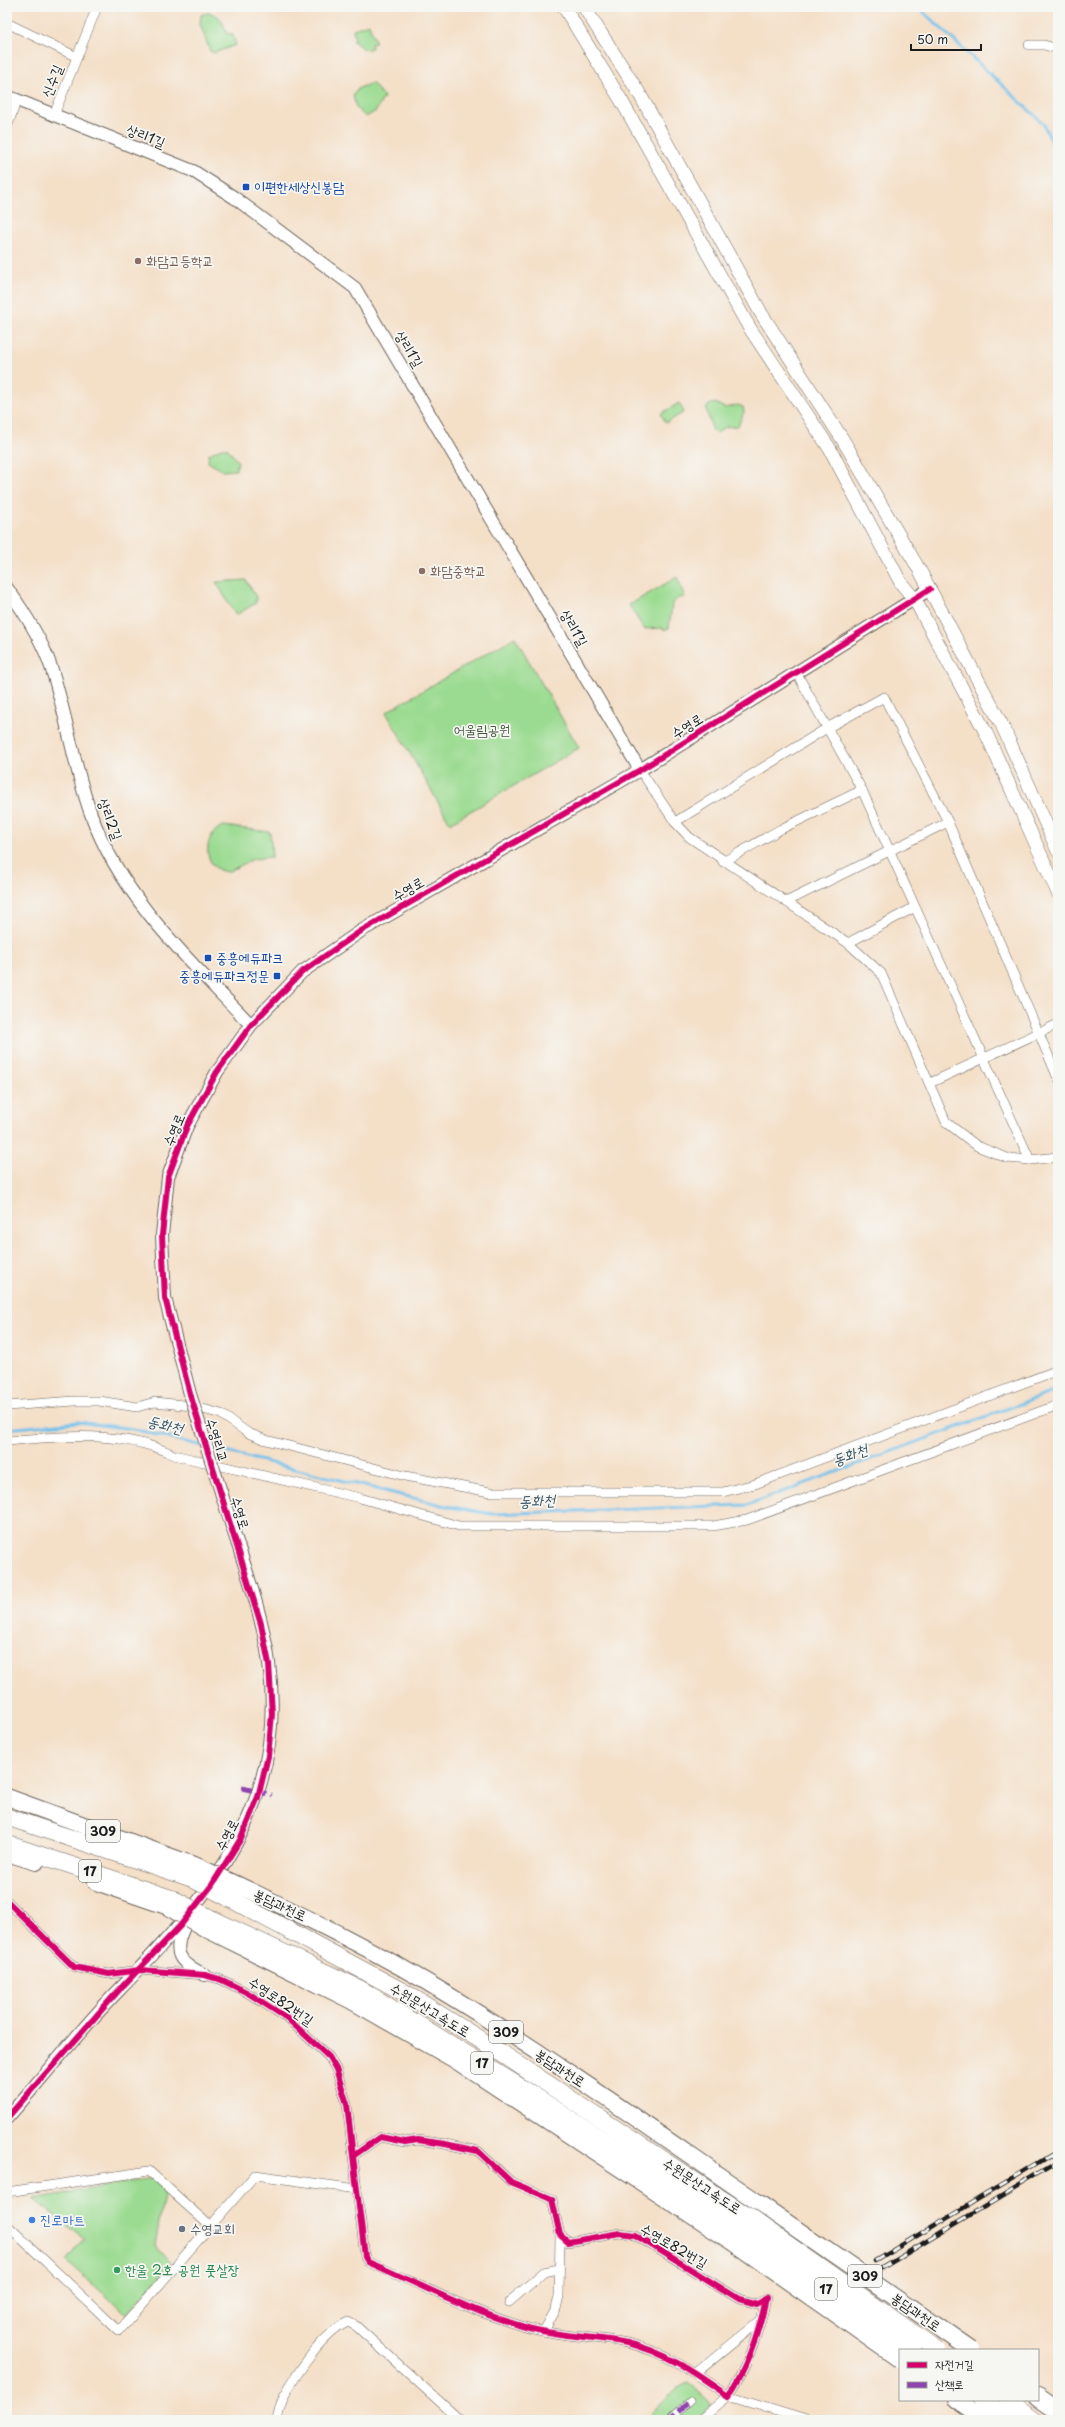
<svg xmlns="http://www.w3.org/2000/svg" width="1065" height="2427" font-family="'Playpen Sans','Poor Story',sans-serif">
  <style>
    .green { fill: #9bdb91; stroke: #5c7c56 }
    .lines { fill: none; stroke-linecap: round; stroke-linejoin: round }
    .stream { stroke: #71c1ec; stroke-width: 3 }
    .pedestrian-casing { stroke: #686058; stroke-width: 8 }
    .minor-casing { stroke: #686058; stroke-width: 10 }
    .tertiary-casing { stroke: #686058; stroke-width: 14 }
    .secondary-casing { stroke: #686058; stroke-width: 14 }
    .trunk-casing { stroke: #686058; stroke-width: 18 }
    .motorway-casing { stroke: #686058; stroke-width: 18 }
    .pedestrian { stroke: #fff; stroke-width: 7 }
    .minor { stroke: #fff; stroke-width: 9 }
    .tertiary { stroke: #fff; stroke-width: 12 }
    .secondary { stroke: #fff; stroke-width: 13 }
    .trunk { stroke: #fff; stroke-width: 16 }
    .motorway { stroke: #fff; stroke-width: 17 }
    .rail-casing { stroke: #1c1c1c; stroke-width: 4.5 }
    .rail { stroke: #f6f6f2; stroke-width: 3; stroke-dasharray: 9; stroke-linecap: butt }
    .tertiary-bridge-casing { stroke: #686058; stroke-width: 14; stroke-linecap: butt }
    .trunk-bridge-casing { stroke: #686058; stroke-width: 18; stroke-linecap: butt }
    .motorway-bridge-casing { stroke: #686058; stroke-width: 18; stroke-linecap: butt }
    .tertiary-bridge { stroke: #fff; stroke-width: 12 }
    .trunk-bridge { stroke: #fff; stroke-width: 16 }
    .motorway-bridge { stroke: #fff; stroke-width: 17 }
    .quiet { stroke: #8e44ad; stroke-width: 5; stroke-dasharray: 10 5; stroke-linecap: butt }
    .cycleway-casing { stroke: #f6f6f2; stroke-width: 8 }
    .cycleway { stroke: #d6006c; stroke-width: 6 }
    .transit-dot { fill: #1a4fb4; stroke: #f6f6f2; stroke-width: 1.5 }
    .education-dot { fill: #8d6e63; stroke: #f6f6f2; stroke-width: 1.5 }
    .shop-dot { fill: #3f7fe0; stroke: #f6f6f2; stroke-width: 1.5 }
    .worship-dot { fill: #6b7280; stroke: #f6f6f2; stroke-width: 1.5 }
    .leisure-dot { fill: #2e9e5b; stroke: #f6f6f2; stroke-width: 1.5 }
    .labels { text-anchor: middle; stroke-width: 3.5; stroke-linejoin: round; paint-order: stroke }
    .shield { fill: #f6f6f2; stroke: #5d5d5c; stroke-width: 1 }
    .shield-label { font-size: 13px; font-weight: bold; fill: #1c1c1c }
    .street-label { font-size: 14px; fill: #1c1c1c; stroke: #f6f6f2 }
    .transit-label { font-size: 14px; fill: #164399; stroke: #f6f6f2; text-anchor: start }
    .education-label { font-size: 14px; fill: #785e54; stroke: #f6f6f2; text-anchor: start }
    .park-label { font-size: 14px; fill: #42553f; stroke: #f6f6f2 }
    .shop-label { font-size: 14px; fill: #366cbe; stroke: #f6f6f2; text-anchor: start }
    .worship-label { font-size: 14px; fill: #5b616d; stroke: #f6f6f2; text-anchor: start }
    .leisure-label { font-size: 14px; fill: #27864d; stroke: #f6f6f2; text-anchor: start }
    .water-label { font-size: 15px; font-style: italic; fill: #3a5665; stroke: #f6f6f2 }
  </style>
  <rect width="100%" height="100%" fill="#f6f6f2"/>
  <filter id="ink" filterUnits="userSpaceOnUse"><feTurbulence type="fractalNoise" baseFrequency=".025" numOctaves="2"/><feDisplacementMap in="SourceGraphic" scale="8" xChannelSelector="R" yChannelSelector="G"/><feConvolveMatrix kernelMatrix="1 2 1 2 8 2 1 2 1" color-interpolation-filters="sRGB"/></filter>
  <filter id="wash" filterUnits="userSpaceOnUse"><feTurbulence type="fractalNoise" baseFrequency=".012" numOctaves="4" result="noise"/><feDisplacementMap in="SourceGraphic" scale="16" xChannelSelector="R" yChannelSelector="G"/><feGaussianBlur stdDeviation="0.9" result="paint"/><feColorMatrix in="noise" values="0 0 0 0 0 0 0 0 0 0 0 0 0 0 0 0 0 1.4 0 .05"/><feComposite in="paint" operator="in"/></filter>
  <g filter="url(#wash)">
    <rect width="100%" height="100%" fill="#f4dfc7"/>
    <g class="green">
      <path d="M207,13c14,0 16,10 20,21l5,-1 4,12 -22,8 -4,-2 -10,-27 1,-9z"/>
      <polygon points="369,24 376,43 371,44 372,48 365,50 353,41 355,40 353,29"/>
      <polygon points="372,83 384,97 376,111 366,117 356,108 353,95 359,88"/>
      <polygon points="679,403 684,412 666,423 661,414"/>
      <polygon points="715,403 725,408 738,405 743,407 744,412 738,426 725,427 717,433 713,431 706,409 709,405"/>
      <polygon points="221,448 227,448 238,462 236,470 223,471 208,462 209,454"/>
      <polygon points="677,577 685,597 678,598 672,604 669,628 664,630 664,628 644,629 629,605"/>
      <polygon points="246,580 256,597 256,603 236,615 216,582"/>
      <polygon points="515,637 579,748 450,823 386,712"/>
      <path d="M223,826l47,6 2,25 -19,2 -25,13c-25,-1 -27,-37 -5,-46z"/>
      <polygon points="152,2178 165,2190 155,2245 171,2263 127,2314 66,2261 84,2238 33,2199"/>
      <polygon points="688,2383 712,2405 696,2420 645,2420 676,2389"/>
    </g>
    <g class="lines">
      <g class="stream">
        <polyline points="918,7 1043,123 1058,156"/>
        <polyline points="7,1429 78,1422 133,1429 202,1446"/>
        <polyline points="210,1448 446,1506 492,1514 747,1505 1058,1390"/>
      </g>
    </g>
  </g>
  <g filter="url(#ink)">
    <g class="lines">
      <g class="pedestrian-casing">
        <polyline id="pedestrian" points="669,2420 690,2401"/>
      </g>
      <g class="minor-casing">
        <g id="minor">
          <polyline points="7,23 77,57"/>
          <polyline points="1029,45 1044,45 1058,49"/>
          <polyline points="54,115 97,7"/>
          <polyline points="7,127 17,100"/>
          <polyline points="796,672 862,790 1030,1160"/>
          <polyline points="640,770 675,822 689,837 848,943 881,973 946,1122 977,1146 1007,1158 1030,1160 1058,1157"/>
          <polyline points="675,822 827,728 884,697 948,822 1058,1078"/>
          <polyline points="723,862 781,829 862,790"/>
          <polyline points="788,901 948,822"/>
          <polyline points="848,943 915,907"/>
          <polyline points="930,1083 1058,1024"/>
          <polyline points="7,1406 74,1401 99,1401 137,1407 155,1402 192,1406 221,1414 248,1433 266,1440 405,1476 490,1492 723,1492 755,1484 1058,1370"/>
          <path d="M7,1441c56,-5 115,-11 167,14l186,43 99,28h254l34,-6 311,-115"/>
          <path d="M7,1901l67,66 35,7 31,-4 65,5 17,5 26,13 39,25 42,39 7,12 11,35 6,52 27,-19 25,5 13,-2 27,4 33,7 33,31 41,17 8,36 8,7 52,-9 15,2 104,64 18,5 9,-5c-7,33 -19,70 -38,97 -31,-22 -64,-45 -101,-53 -34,-7 -69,-6 -102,-16 -53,-15 -106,-43 -157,-65l-3,-5 -12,-101"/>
          <polyline points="7,2192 149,2171 210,2226"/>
          <polyline points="7,2225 119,2331 255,2175 357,2189"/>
          <polyline points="509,2302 544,2272 558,2269"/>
          <polyline points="544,2331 556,2309 559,2296 560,2235"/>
          <polyline points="696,2373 761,2320"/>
          <path d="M277,2420c2,-8 4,-17 7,-24 13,-23 39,-63 64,-74l8,4 104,94"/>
          <polyline points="700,2420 728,2396 806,2420"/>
        </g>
      </g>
      <g class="tertiary-casing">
        <g id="tertiary">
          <polyline points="7,96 193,171 235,198 355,288 640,770"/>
          <path d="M7,588c18,25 36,53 45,82 15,47 22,98 39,144 30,84 100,148 160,211"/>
          <polyline points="190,1394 165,1298 162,1235 168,1177 187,1126 217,1072 251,1025 302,972 361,931 640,770 930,589"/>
          <path d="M185,1925c-14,28 -6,38 20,50"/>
          <path d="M7,2118c37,-42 73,-88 112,-128 92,-94 169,-186 150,-327 -7,-54 -32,-118 -48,-171"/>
        </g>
      </g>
      <g class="secondary-casing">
        <g id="secondary">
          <polyline points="564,7 621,100 749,327 830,449 901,583 915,600 986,733 1058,893"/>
          <polyline points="584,7 639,93 761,313 843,440 920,571 1002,725 1058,851"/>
        </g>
      </g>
      <g class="trunk-casing">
        <g id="trunk">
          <polyline points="7,1797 199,1867"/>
          <polyline points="7,1853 36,1862"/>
          <polyline points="96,1882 166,1906"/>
          <path d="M238,1885c72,34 144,69 212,111 106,65 207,137 309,207"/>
          <polyline points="206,1929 350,2000 455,2060 732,2242"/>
          <polyline points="1038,2397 1058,2411"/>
          <polyline points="956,2400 985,2420"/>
        </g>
      </g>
      <g class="motorway-casing">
        <g id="motorway">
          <polyline points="7,1817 191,1878"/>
          <polyline points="7,1844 173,1899"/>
          <polyline points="229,1898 407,1994 495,2049 749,2217"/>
          <polyline points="212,1919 360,1989 522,2088 740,2229"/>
          <polyline points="983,2400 1011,2420"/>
          <polyline points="1008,2400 1036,2420"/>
        </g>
      </g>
      <use href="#pedestrian" class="pedestrian"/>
      <use href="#minor" class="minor"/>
      <use href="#tertiary" class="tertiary"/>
      <use href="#secondary" class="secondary"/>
      <use href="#trunk" class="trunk"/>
      <use href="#motorway" class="motorway"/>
      <g class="rail-casing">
        <g id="rail">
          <polyline points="875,2261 1058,2151"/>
          <polyline points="882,2268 1058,2162"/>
        </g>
      </g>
      <use href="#rail" class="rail"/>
      <g class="tertiary-bridge-casing">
        <polyline id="tertiary-bridge" points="190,1394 221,1492"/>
      </g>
      <g class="trunk-bridge-casing">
        <g id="trunk-bridge">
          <polyline points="199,1867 238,1885"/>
          <polyline points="166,1906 206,1929"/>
          <polyline points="759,2203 971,2350"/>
          <polyline points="732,2242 900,2360"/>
        </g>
      </g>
      <g class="motorway-bridge-casing">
        <g id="motorway-bridge">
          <polyline points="191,1878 229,1898"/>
          <polyline points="173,1899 212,1919"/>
          <polyline points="749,2217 937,2350"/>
          <polyline points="740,2229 912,2350"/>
        </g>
      </g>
      <use href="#tertiary-bridge" class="tertiary-bridge"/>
      <use href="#trunk-bridge" class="trunk-bridge"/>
      <use href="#motorway-bridge" class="motorway-bridge"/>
      <g class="quiet">
        <polyline points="242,1788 272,1795"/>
        <polyline points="669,2420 690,2401"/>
      </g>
      <g class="cycleway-casing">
        <g id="cycleway">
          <path d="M7,1901l67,66 35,7 31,-4 65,5 17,5 26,13 39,25 42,39 7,12 11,35 6,52 27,-19 25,5 13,-2 27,4 33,7 33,31 41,17 8,36 8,7 52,-9 15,2 104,64 18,5 9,-5c-7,33 -19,70 -38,97 -31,-22 -64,-45 -101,-53 -34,-7 -69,-6 -102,-16 -53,-15 -106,-43 -157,-65l-3,-5 -12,-101"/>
          <polyline points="7,2118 119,1990 180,1926 212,1885 240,1840 258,1797 268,1756 272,1714 269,1664 261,1624 190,1394 165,1298 162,1235 168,1177 187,1126 217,1072 251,1025 302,972 361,931 640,770 930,589"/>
        </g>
      </g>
      <use href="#cycleway" class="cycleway"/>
    </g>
  </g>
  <g class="transit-dot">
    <rect x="242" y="183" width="8" height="8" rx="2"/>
    <rect x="204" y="954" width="8" height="8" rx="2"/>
    <rect x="273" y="972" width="8" height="8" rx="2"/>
  </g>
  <g class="education-dot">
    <circle cx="138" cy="261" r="4"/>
    <circle cx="422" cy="571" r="4"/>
  </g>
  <circle class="shop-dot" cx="32" cy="2220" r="4"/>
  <circle class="worship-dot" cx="182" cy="2229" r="4"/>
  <circle class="leisure-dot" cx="117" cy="2270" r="4"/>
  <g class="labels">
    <g class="shield">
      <rect x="86" y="1820" width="34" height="22" rx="3"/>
      <rect x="79" y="1860" width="22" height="22" rx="3"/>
      <rect x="489" y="2021" width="34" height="22" rx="3"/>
      <rect x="471" y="2052" width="22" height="22" rx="3"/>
      <rect x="848" y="2265" width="34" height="22" rx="3"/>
      <rect x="815" y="2278" width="22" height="22" rx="3"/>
    </g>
    <g class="shield-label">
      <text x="103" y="1836">309</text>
      <text x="90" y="1876">17</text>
      <text x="506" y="2037">309</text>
      <text x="482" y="2068">17</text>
      <text x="865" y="2281">309</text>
      <text x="826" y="2294">17</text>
    </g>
    <g class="street-label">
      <text transform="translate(52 81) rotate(-68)" y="5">신수길</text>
      <text transform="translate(146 136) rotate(22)" y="5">상리1길</text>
      <text transform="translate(409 349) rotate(59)" y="5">상리1길</text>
      <text transform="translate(574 628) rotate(60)" y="5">상리1길</text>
      <text transform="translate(687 726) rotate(-32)" y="5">수영로</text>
      <text transform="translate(110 819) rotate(69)" y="5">상리2길</text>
      <text transform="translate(408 889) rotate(-30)" y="5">수영로</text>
      <text transform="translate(174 1130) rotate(-67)" y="5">수영로</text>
      <text transform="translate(217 1440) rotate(72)" y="5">수영리교</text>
      <text transform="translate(240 1513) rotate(73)" y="5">수영로</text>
      <text transform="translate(227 1835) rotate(-62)" y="5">수영로</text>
      <text transform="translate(280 1905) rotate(25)" y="5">봉담과천로</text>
      <text transform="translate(281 2001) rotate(34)" y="5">수영로82번길</text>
      <text transform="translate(430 2010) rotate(31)" y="5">수원문산고속도로</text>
      <text transform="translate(560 2068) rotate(33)" y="5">봉담과천로</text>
      <text transform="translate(702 2186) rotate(33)" y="5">수원문산고속도로</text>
      <text transform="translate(674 2246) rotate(30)" y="5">수영로82번길</text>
      <text transform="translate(916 2312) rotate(35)" y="5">봉담과천로</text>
    </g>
    <g class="transit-label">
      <text x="254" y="192">이편한세상신봉담</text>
      <text x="216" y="963">중흥에듀파크</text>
      <text x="269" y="981" text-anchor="end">중흥에듀파크정문</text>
    </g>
    <g class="education-label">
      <text x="146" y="266">화담고등학교</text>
      <text x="430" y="576">화담중학교</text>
    </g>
    <g class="park-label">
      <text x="482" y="735">어울림공원</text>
    </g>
    <g class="shop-label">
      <text x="40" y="2225">진로마트</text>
    </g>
    <g class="worship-label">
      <text x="190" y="2234">수영교회</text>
    </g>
    <g class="leisure-label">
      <text x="125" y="2275">한울 2호 공원 풋살장</text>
    </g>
    <g class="water-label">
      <text transform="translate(165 1425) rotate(14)" y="5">동화천</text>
      <text transform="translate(850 1455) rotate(-20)" y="5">동화천</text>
      <text transform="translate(537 1501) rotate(-2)" y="5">동화천</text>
    </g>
  </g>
  <rect width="1065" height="2427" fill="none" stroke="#f6f6f2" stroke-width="24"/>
  <rect x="899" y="2349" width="140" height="52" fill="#f6f6f2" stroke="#9f9f9c"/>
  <rect x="907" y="2362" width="20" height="6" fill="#d6006c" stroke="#9f9f9c"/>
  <text x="935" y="2369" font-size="12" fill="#1c1c1c">자전거길</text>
  <rect x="907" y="2382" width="20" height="6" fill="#8e44ad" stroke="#9f9f9c"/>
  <text x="935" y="2389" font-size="12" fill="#1c1c1c">산책로</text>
  <path d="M911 44v6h70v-6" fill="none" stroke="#1c1c1c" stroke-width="2"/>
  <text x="917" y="44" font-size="12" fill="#1c1c1c" stroke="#f6f6f2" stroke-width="3" paint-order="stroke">50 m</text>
</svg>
